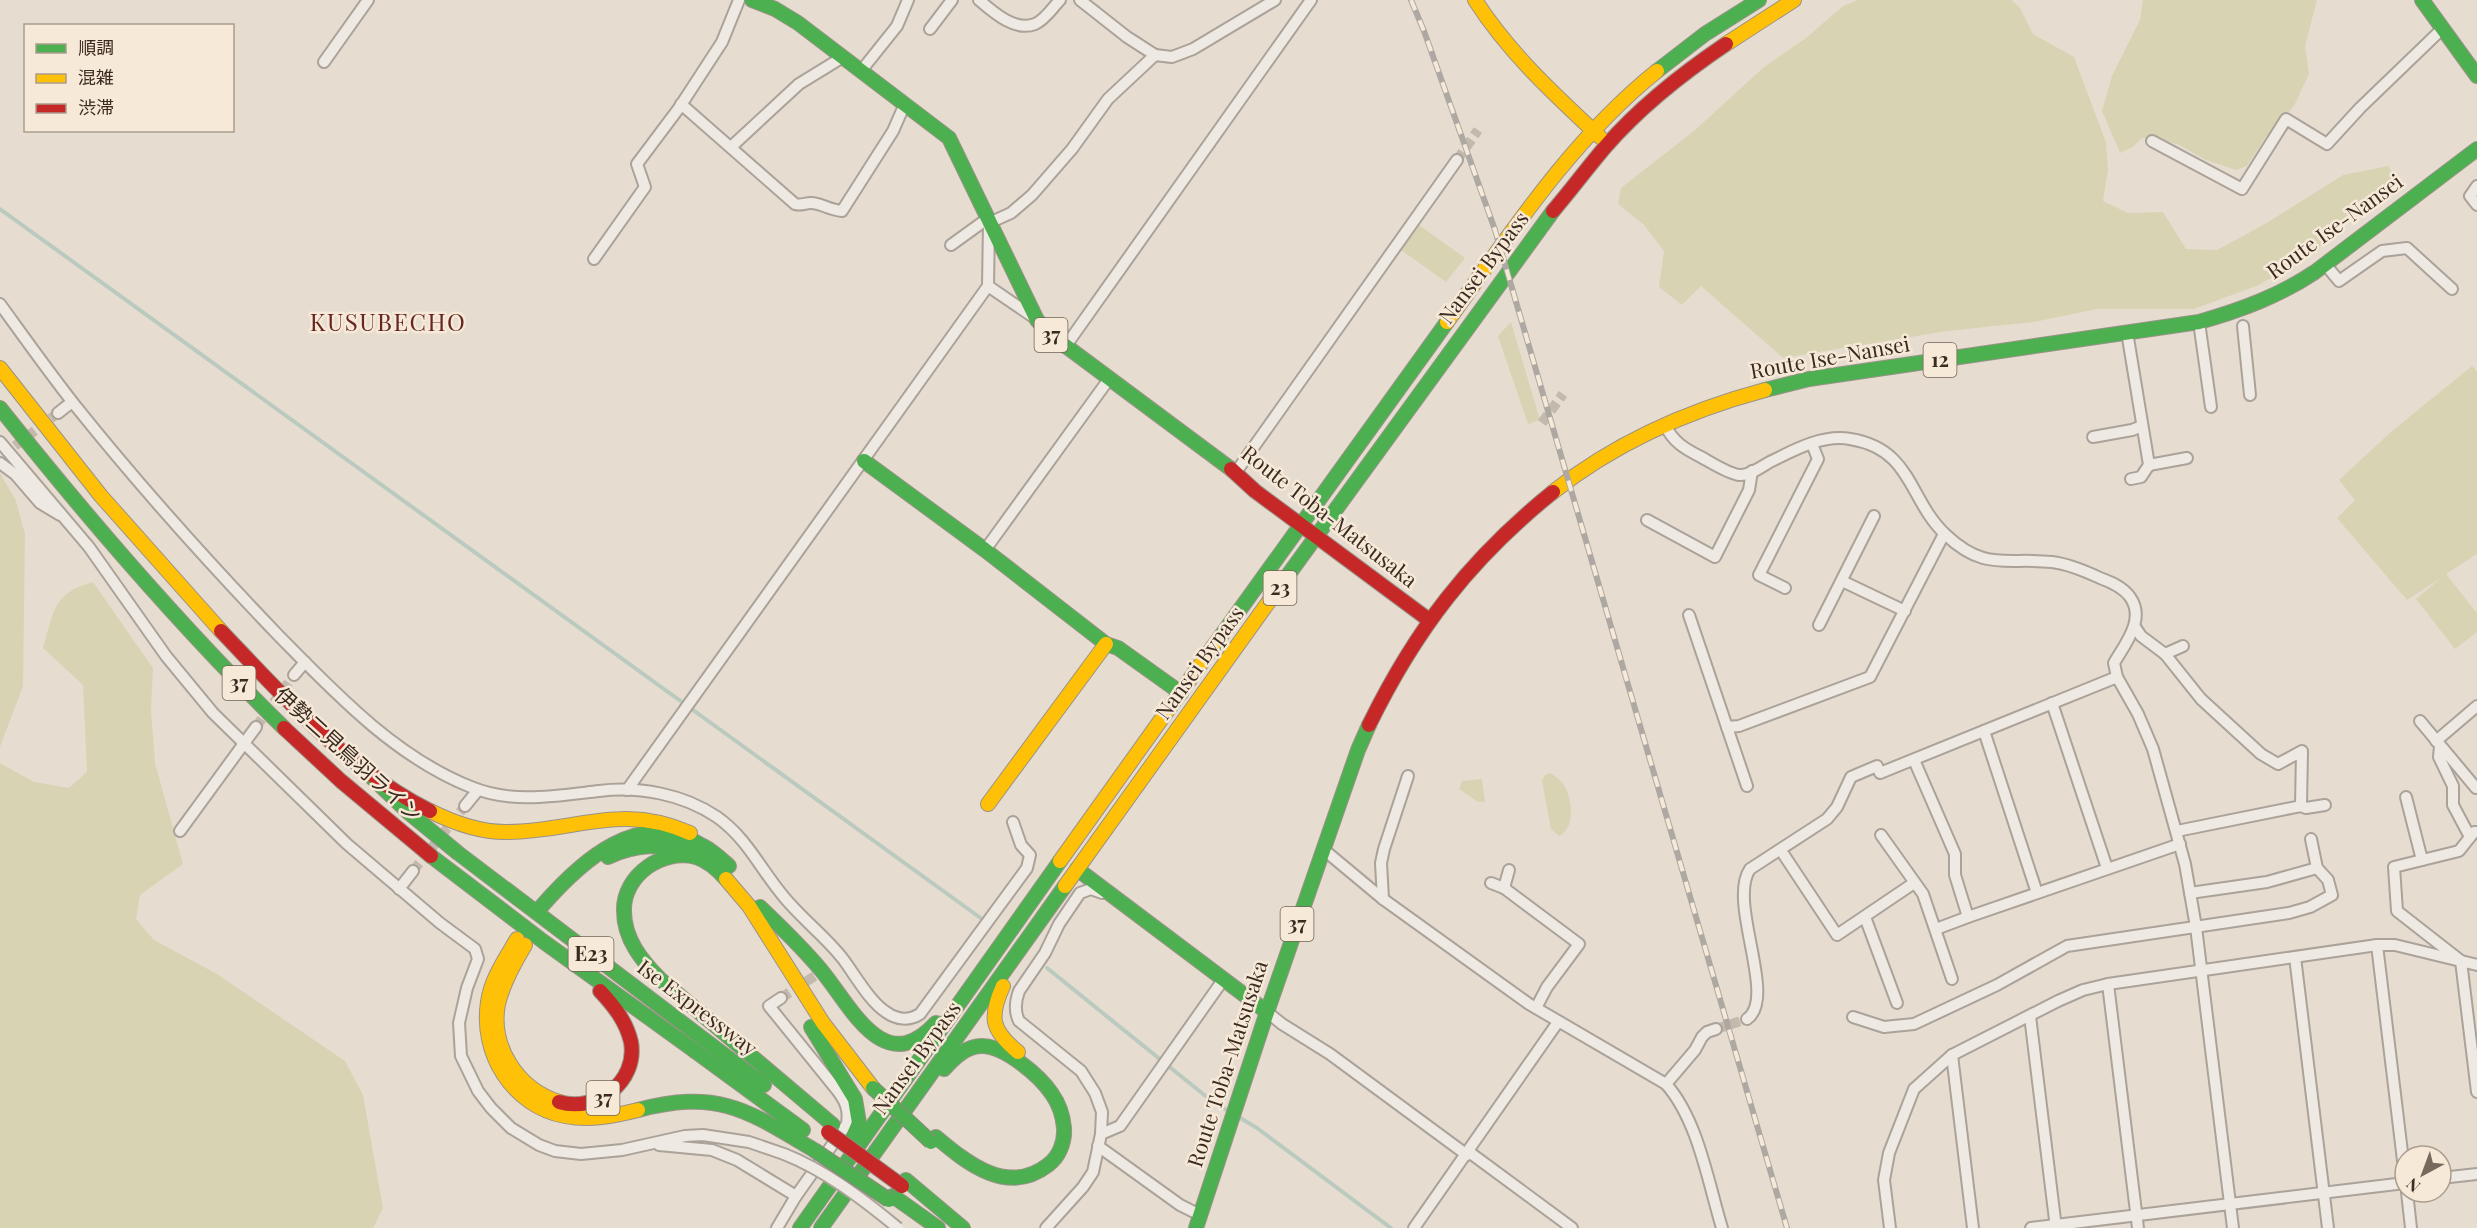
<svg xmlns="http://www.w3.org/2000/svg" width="2477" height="1228" font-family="'Playfair Display','Noto Sans JP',serif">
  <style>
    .green { fill: #d8d4b3 }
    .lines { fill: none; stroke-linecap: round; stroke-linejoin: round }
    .stream { stroke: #bbcabf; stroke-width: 4 }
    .street-tunnel { stroke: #c4b9ad; stroke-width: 10; stroke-dasharray: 10 5; stroke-linecap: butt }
    .street-casing { stroke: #aba299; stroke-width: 14 }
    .fast-casing { stroke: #9b9288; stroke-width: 16 }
    .slow-casing { stroke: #9b9288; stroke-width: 16 }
    .jam-casing { stroke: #9b9288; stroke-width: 16 }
    .street { stroke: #eee9e2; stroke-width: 10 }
    .fast { stroke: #4caf50; stroke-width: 14 }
    .slow { stroke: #ffc107; stroke-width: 14 }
    .jam { stroke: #c62828; stroke-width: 14 }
    .rail-casing { stroke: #aea8a2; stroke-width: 6 }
    .rail { stroke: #f6e9d8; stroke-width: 4; stroke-dasharray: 11; stroke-linecap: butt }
    .street-bridge-casing { stroke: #aba299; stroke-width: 14; stroke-linecap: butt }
    .fast-bridge-casing { stroke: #918880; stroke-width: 16; stroke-linecap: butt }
    .jam-bridge-casing { stroke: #918880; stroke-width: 16; stroke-linecap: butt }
    .street-bridge { stroke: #eee9e2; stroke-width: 10 }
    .fast-bridge { stroke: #4caf50; stroke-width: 14 }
    .jam-bridge { stroke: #c62828; stroke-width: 14 }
    .labels { text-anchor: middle; stroke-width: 5; stroke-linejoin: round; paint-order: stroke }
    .shield { fill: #f6e9d8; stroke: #736357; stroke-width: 1.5 }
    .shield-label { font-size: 20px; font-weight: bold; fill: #3b2a20 }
    .street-label { font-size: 21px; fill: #3b2a20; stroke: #f6e9d8 }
    .quarter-label { font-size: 24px; letter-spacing: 1.5px; fill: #672720; stroke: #f6e9d8 }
  </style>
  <rect width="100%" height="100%" fill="#e6ddd0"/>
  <g class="green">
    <polygon points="1858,0 2012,0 2020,8 2033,34 2074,57 2106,142 2108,170 2103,201 2128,213 2163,212 2186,249 2217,250 2265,224 2343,175 2388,166 2397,179 2342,222 2315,252 2259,285 2194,309 2097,309 2034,322 1947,331 1783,358 1701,286 1682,305 1659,287 1664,251 1644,225 1618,204 1621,188 1695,130 1764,67 1806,38 1843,6"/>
    <polygon points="2143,0 2317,0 2305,46 2309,74 2294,106 2265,138 2247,166 2236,170 2206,160 2179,145 2155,138 2142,138 2133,147 2120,153 2102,111 2112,76 2140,20"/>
    <polygon points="1419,225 1465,258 1446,282 1401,250"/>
    <polygon points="1511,322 1540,420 1528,424 1498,336"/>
    <polygon points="2472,366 2477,371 2477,554 2446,574 2477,613 2477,632 2455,649 2416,599 2441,578 2407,600 2337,518 2355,500 2339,480 2392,431"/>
    <polygon points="0,473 16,501 25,534 23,686 0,747"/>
    <path d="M93,582l60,86 -2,41 4,54 28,101 -43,31 -4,24 18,21 63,34 128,87 18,34 20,113 -10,20h-373v-465l34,19 35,6 18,-16 -4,-87 -40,-37c11,-36 9,-55 50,-66z"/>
    <path d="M1551,773c5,4 11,8 14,14 7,13 11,41 -6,49l-8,-7 -9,-48 3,-6z"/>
    <polygon points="1482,779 1485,802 1478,802 1459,789 1462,781"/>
  </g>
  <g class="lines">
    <g class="stream">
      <polyline points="0,209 982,919"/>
      <polyline points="1047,968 1213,1102 1230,1112"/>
      <polyline points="1237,1116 1257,1128 1391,1228"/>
    </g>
    <g class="street-tunnel">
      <polyline points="1457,160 1478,130"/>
      <polyline points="1542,423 1563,394"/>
      <polyline points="3,455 58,413"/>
      <polyline points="256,727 294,675"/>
      <polyline points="413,871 465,806"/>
      <polyline points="781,998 824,970"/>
      <polyline points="1716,1029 1747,1019"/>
    </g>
    <g class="street-casing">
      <g id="street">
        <path d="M979,0c14,12 36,32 56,24 10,-4 18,-17 25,-24"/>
        <polyline points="1080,0 1127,37 1155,55 1172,57 1193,49 1275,0"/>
        <polyline points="930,29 952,0"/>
        <polyline points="324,62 368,0"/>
        <polyline points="861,71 897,26 908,0"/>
        <path d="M681,104l114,100c7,2 9,-1 16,-1 10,0 18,7 31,8l51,-80 11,-25"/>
        <polyline points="2152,141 2242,189 2286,119 2327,144 2360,108 2442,29"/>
        <polyline points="731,147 799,84 843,57"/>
        <polyline points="2477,186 2470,196 2477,205"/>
        <polyline points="951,245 987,219"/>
        <polyline points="594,259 645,187 637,164 679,108 722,42 739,0"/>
        <polyline points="2325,264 2339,281 2382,251 2407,248 2452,289"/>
        <polyline points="988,286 1032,316"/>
        <path d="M0,304c24,33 48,67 74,100 64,80 133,157 204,231 56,57 117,122 193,152 41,17 85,9 128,4 40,-5 84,3 118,26 30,21 44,53 67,80 18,22 42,40 59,62 12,16 27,43 43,53 11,8 23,9 34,2l107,-146 3,-13 -9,-10 -8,-23"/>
        <polyline points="2199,322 2211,407"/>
        <polyline points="2243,326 2250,395"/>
        <polyline points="2127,332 2149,465 2141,477 2131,479"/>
        <polyline points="1065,347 1311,0"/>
        <polyline points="58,413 72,402"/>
        <path d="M1665,425c8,17 20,24 36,32 11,6 26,16 38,18 9,1 21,-7 29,-12 24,-12 54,-29 82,-24 63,10 58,61 96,96 39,37 61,22 106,27 17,2 33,9 48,16 11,4 23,9 30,19 16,22 -5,47 -16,66l3,14 21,37 15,35 32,115 11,63 37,301"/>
        <polyline points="2093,437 2132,430 2142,426"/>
        <polyline points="0,442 89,547 166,656 213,713 347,844 440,923 475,949 478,959 467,988 459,1023 461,1056 478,1091 491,1108 511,1128 539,1145 555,1151 581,1154 622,1150 685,1136 703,1135 749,1142 784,1154"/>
        <polyline points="0,463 15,474 40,503 60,515"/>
        <polyline points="2149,465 2187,458"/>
        <polyline points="1236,472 1457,160"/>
        <polyline points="1647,520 1715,557 1749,490 1752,471"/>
        <polyline points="985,550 1109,379"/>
        <polyline points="1842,581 1905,611"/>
        <polyline points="1785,588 1759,575 1818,459 1812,444"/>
        <polyline points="1689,615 1747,786"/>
        <polyline points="1819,625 1874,516"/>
        <polyline points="2135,627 2141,636 2165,654 2183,646"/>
        <polyline points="2165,654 2201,699 2261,754 2278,764 2302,751 2301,806 2177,831"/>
        <polyline points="294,675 305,662"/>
        <polyline points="2052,703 2107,868"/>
        <polyline points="2420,721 2476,788"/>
        <polyline points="1727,727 1739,726 1870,677 1944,534"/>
        <polyline points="1984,731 2037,893"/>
        <polyline points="2436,741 2477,706"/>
        <polyline points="2440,746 2439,757 2453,786 2453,805 2470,837"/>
        <polyline points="1914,760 1955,854 1955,875 1968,917 2180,844"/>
        <polyline points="627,790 988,286 989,223 1011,213 1032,195 1072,149 1108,99 1155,55"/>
        <polyline points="2406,797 2422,860"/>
        <polyline points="465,806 478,790"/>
        <polyline points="2301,806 2306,808 2325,805"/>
        <polyline points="180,831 256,727"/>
        <polyline points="2477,832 2474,832 2459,851 2394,867 2397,911 2461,961 2477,1092"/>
        <polyline points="1881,835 1923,894 1952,979"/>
        <path d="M1323,849l60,50 146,105 137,80c32,36 42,98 56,144"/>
        <polyline points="1784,855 1837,935 1914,883"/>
        <polyline points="1491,883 1504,888 1579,944 1547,987 1536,1008"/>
        <polyline points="1504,888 1509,870"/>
        <polyline points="399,889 413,871"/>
        <polyline points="2190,893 2267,882 2317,868"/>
        <polyline points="1383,899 1381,863 1384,849 1408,776"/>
        <polyline points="1865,917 1897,1003"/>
        <polyline points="1936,929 1968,917"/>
        <polyline points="2377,945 2405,1177"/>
        <polyline points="2295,957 2328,1228"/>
        <polyline points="2108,984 2138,1228"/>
        <path d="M781,998l-12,8 68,84c9,12 12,19 10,34l-51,72"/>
        <polyline points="1267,1012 1282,1024 1330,1054 1467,1155"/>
        <polyline points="2030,1016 2056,1228"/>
        <polyline points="1853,1017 1884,1027 1914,1024 1997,985 2067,946 2289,913 2310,907 2332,895 2328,880 2317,868 2311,839"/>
        <path d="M1747,1019c31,-21 -20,-117 3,-150l77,-50 10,-12 14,-30 26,-11 3,7 237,-96"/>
        <polyline points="1952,1055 1973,1228"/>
        <polyline points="1666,1084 1695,1050 1702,1037 1707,1032 1716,1029"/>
        <polyline points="1101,1134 1120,1126 1223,980"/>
        <polyline points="659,1145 712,1150 737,1160 796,1196 777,1228"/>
        <polyline points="1098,1146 1180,1205 1200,1215"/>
        <polyline points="1469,1152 1572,1228"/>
        <polyline points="2441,1178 2477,1174"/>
        <polyline points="2407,1192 2411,1228"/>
        <path d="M1046,1228l37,-41 10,-15 8,-38 1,-22 -7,-19 -14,-22 -62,-50c-5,-10 -4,-19 0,-30l26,-38 14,-29 21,-31 11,-4 11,4"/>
        <polyline points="1414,1228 1558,1022"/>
        <polyline points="1890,1228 1884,1180 1889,1153 1914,1089 1952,1055 2058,1001 2083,990 2108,984 2377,945 2395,945 2477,965"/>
        <polyline points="2031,1228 2405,1183"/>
      </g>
    </g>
    <g class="fast-casing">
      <g id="fast">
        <polyline points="752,0 775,9 798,23 949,138 1037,320 1051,335 1231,469"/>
        <polyline points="2422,0 2477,76"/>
        <polyline points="1657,71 1705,34 1759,0"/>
        <path d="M1765,390l44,-11 390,-57c42,-12 80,-26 116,-50l162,-123"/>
        <path d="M0,408c89,112 182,220 284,320"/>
        <polyline points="864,461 985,550 1106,644 1118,648 1181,693"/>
        <polyline points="1283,582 1553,211"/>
        <polyline points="1213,647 1447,322"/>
        <polyline points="362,768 408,812 458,853 764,1085"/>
        <polyline points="431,856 544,942 695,1051"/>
        <path d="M608,857c28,-13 53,-14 82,-4"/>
        <polyline points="1077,869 1267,1012"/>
        <path d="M726,879c-8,-9 -18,-18 -30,-22 -33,-9 -73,18 -72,54 0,28 18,50 36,68l173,146"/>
        <path d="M541,907c40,-46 98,-100 162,-61 10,5 18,13 26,20"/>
        <path d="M760,907c21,20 42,40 61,63 30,36 63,110 115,53"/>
        <polyline points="811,1027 855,1099 859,1123 850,1144"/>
        <polyline points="695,1051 803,1130"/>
        <path d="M638,1110c81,-21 109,0 176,40"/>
        <path d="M936,1137c32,27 72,59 112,28 11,-8 17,-23 16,-37 -1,-12 -5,-24 -12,-34 -12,-18 -47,-48 -70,-48 -16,0 -28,12 -38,23"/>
        <polyline points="906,1180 963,1228"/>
        <polyline points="893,1196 938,1228"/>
        <polyline points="800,1228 1060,861"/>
        <polyline points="821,1228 1065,886"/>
        <polyline points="1196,1228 1267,1012 1358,750 1369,725"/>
      </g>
    </g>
    <g class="slow-casing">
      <g id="slow">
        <path d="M1475,0c34,53 79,94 125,137"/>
        <polyline points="1726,44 1794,0"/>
        <path d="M1447,322c63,-88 125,-183 210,-251"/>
        <polyline points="0,368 101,496 221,631"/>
        <path d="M1553,492c62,-49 137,-82 212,-102"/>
        <polyline points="988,804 1106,644"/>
        <path d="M430,811c22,11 50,21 75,21 70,0 115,-30 185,1"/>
        <polyline points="1060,861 1213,647"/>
        <polyline points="726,879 749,906 823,1023 873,1088"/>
        <polyline points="1065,886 1283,582"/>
        <path d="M517,939c-11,19 -26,40 -29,63 -8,51 24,104 77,114 25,5 49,0 73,-6"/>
        <path d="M525,945c-11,18 -22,38 -27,59 -8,43 20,85 61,98"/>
        <path d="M1003,986c-14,31 -12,44 15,66"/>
      </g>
    </g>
    <g class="jam-casing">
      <g id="jam">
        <path d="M1553,211c18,-21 35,-44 53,-65 34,-39 77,-73 120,-102"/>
        <polyline points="1231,469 1255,491 1429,620"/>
        <path d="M221,631c63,66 127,139 209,180"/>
        <path d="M1369,725c47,-96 101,-166 184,-233"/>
        <polyline points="284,728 341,781 431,856"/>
        <path d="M559,1102c37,11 79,-20 72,-60 -5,-21 -17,-36 -31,-51"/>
      </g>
    </g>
    <use href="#street" class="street"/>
    <use href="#fast" class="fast"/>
    <use href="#slow" class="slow"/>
    <use href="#jam" class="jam"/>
    <g class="rail-casing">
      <polyline id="rail" points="1411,0 1424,31 1495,230 1787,1228"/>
    </g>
    <use href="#rail" class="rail"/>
    <g class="street-bridge-casing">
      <path id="street-bridge" d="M784,1154c41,16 80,46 114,74"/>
    </g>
    <g class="fast-bridge-casing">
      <g id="fast-bridge">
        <polyline points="873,1088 931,1142"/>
        <polyline points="814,1150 889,1200"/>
      </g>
    </g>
    <g class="jam-bridge-casing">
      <polyline id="jam-bridge" points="828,1132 902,1186"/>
    </g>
    <use href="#street-bridge" class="street-bridge"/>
    <use href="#fast-bridge" class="fast-bridge"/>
    <use href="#jam-bridge" class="jam-bridge"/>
  </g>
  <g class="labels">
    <g class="shield">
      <rect x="1034.5" y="318" width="33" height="34" rx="4.5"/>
      <rect x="1923.5" y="343" width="33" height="34" rx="4.5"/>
      <rect x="1263.5" y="571" width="33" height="34" rx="4.5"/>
      <rect x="222.5" y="666" width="33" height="34" rx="4.5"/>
      <rect x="1280.5" y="907" width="33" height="34" rx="4.5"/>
      <rect x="568.5" y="937" width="45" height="34" rx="4.5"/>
      <rect x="586.5" y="1081" width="33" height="34" rx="4.5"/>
    </g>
    <g class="shield-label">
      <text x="1051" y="342">37</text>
      <text x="1940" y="367">12</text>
      <text x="1280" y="595">23</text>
      <text x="239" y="690">37</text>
      <text x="1297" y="931">37</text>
      <text x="591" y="961">E23</text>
      <text x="603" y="1105">37</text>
    </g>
    <g class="street-label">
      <text transform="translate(2335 227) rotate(-36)" y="7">Route Ise-Nansei</text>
      <text transform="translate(1484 268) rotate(-53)" y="7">Nansei Bypass</text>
      <text transform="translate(1830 358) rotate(-10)" y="7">Route Ise-Nansei</text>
      <text transform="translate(1329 517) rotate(38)" y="7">Route Toba-Matsusaka</text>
      <text transform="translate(1200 663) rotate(-54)" y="7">Nansei Bypass</text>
      <text transform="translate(348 755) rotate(42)" y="7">伊勢二見鳥羽ライン</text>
      <text transform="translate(697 1008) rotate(37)" y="7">Ise Expressway</text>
      <text transform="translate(917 1058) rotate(-54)" y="7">Nansei Bypass</text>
      <text transform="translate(1228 1064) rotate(-72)" y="7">Route Toba-Matsusaka</text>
    </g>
    <g class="quarter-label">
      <text x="388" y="331">KUSUBECHO</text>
    </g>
  </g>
  <rect x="24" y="24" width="210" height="108" fill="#f6e9d8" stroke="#ab9d8e" stroke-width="1.5"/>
  <rect x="36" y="44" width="30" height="9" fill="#4caf50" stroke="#ab9d8e" stroke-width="1.5"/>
  <text x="78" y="54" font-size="18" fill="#3b2a20">順調</text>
  <rect x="36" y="74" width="30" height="9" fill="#ffc107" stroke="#ab9d8e" stroke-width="1.5"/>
  <text x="78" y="84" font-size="18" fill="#3b2a20">混雑</text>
  <rect x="36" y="104" width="30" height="9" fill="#c62828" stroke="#ab9d8e" stroke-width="1.5"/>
  <text x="78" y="114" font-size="18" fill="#3b2a20">渋滞</text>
  <g transform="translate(2423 1174) rotate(221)"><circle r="28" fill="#f6e9d8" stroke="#ab9d8e" stroke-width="1.5"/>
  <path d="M0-4.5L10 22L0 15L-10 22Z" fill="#77695e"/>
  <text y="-9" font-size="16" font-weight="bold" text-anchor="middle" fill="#3b2a20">N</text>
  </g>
</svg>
